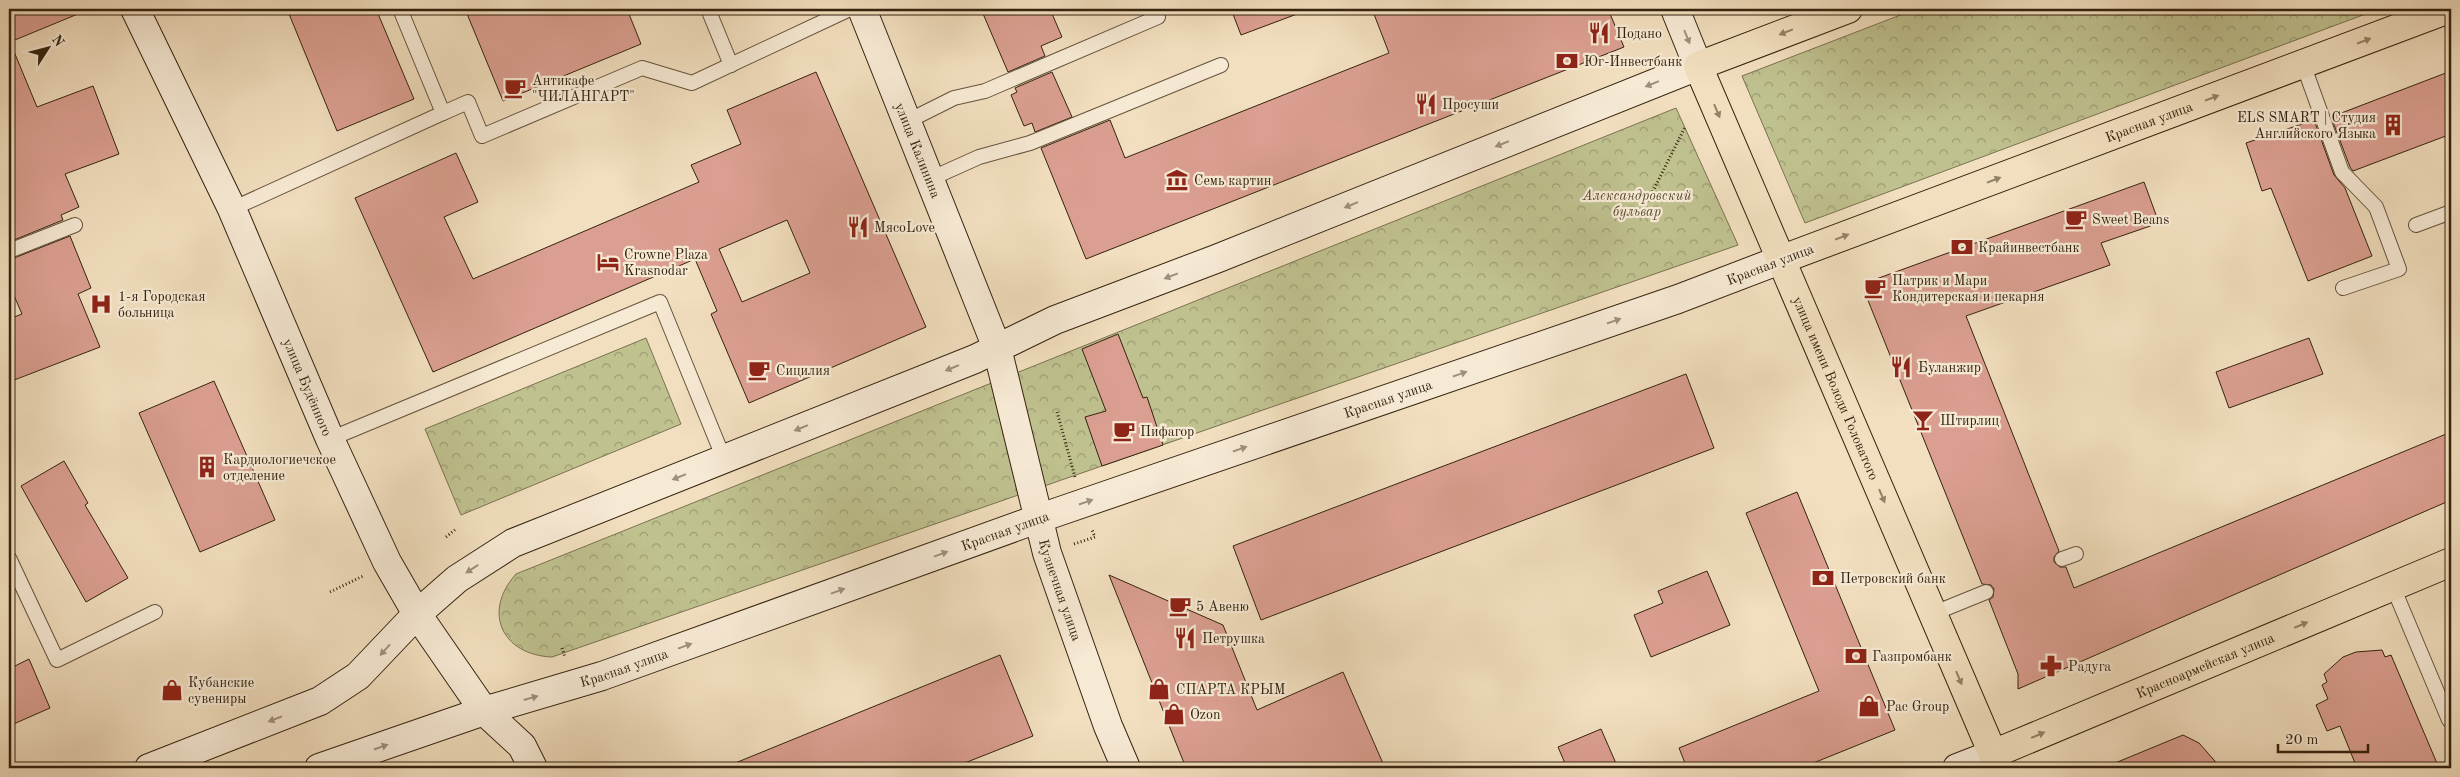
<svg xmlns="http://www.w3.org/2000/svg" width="2460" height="777" font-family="'Old Standard TT',serif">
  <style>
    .forest { fill: url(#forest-crowns); stroke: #7a724f }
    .building { fill: #db9f91; stroke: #34230f; fill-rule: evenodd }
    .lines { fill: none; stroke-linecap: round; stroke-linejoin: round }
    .lane-casing { stroke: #64523b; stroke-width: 16 }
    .secondary-casing { stroke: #34230f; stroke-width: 30 }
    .primary-casing { stroke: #34230f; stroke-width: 30 }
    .path { stroke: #34230f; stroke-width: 3; stroke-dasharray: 1 2.5; stroke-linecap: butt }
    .lane { stroke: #f7ead5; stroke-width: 14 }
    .secondary { stroke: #f7ead5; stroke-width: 28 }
    .primary { stroke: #f2dfbf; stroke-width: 28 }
    .oneway { fill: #938167 }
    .oneway2 { fill: #9f907c }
    .labels { text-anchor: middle; stroke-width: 4.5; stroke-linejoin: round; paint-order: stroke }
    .poi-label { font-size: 14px; fill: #34230f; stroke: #f7ead5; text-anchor: start }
    .street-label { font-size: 14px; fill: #34230f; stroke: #f7ead5 }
    .park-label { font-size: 14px; font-style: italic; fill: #574a2f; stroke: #f7ead5 }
  </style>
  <defs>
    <pattern id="forest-crowns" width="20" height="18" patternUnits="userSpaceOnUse" patternTransform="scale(1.25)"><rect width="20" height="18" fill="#bfc18f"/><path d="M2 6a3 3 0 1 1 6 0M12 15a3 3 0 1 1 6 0" fill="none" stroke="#9c9c73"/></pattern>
  </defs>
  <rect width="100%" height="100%" fill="#f2dfbf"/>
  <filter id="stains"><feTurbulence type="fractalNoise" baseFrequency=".004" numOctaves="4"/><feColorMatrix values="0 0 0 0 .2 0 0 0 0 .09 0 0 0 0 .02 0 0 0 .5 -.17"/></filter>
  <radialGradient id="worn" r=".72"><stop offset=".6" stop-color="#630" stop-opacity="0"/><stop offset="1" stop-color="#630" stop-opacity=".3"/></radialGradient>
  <g class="forest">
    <polygon points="1916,9 2379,9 1805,223 1742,76"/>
    <path d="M1676,108l62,137 -1186,412c-50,-2 -70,-45 -36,-83z"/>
    <polygon points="646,338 681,424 461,515 425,429"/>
  </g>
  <g class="building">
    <polygon points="9,9 90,9 10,42 37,107 93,86 119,154 65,174 79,207 61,215 63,220 9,242"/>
    <polygon points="287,9 376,9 414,99 337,131"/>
    <polygon points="465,9 627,9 641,44 503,101"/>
    <polygon points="981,9 1050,9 1062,37 1041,46 1045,56 1008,72"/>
    <polygon points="1231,9 1304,9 1305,11 1241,35"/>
    <polygon points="1372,9 1608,9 1624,47 1086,259 1041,148 1110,120 1125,158 1389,53"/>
    <polygon points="2451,71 2451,134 2353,171 2350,167 2331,117"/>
    <path d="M816,72l110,255 -177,76 -38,-89 6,-3 -22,-52 -262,113 -78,-174 101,-45 22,49 -34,15 29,62 226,-97 -8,-17 50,-21 -14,-34zM787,220l23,53 -68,29 -23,-53z"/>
    <polygon points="1052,72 1072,117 1035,132 1032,123 1024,126 1011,95 1017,92 1015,88"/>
    <polygon points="2314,120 2334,175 2345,188 2372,256 2308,281 2271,188 2262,191 2246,143"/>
    <polygon points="2144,182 2159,223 2101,243 2110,265 1966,316 2059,551 2054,557 2054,562 2060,567 2066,567 2074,588 2451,432 2451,500 2018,689 2018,674 1989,600 1993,597 1994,589 1991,585 1982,584 1865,293 1865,283"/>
    <polygon points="70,236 91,288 78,294 100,347 9,382 9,319 22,314 9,284 9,260"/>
    <polygon points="1118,334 1143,398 1147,397 1163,445 1102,466 1085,417 1106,411 1082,349"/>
    <polygon points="2309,338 2323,374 2229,408 2216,372"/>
    <polygon points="1686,374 1714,448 1261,620 1233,546"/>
    <polygon points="214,381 275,520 200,552 139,413"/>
    <polygon points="64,461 88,503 85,505 128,578 86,602 21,486"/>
    <polygon points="1797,492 1895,730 1801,768 1687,768 1679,748 1819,691 1746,513"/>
    <polygon points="1707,571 1730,625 1651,657 1634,615 1663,603 1658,591"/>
    <polygon points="1109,575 1223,625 1257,710 1343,672 1385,768 1186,768"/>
    <polygon points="2382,650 2385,657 2391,655 2439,768 2357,768 2340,726 2327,731 2316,705 2328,699 2322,685 2327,682 2324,674 2343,657 2356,652"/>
    <polygon points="1000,655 1033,736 952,768 723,768"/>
    <polygon points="29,659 50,708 9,726 9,669"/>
    <polygon points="1601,729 1618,768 1567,768 1558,747"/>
    <polygon points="2183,735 2199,743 2221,768 2103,768"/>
  </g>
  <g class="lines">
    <g class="lane-casing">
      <g id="lane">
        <polyline points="708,9 731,65"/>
        <polyline points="2303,64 2342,172 2376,207 2399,269 2343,288"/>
        <polyline points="443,113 468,102 482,136 642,68 692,83 850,9"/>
        <polyline points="908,121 954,98 985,91 1158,17"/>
        <polyline points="930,179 979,157 1030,143 1221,65"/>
        <polyline points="232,209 443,113 400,9"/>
        <polyline points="2416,225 2451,212"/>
        <polyline points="9,251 75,225"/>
        <polyline points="330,439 660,302 724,459"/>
        <polyline points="9,558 57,660 155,612"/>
        <polyline points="2062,559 2076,554"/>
        <polyline points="2393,587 2449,720 2451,719"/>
        <polyline points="1932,614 1986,592"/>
      </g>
    </g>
    <g class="secondary-casing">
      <g id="secondary">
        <path id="s1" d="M135,9l97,200 98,230 57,123 30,52 67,97 38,35 11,22"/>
        <path id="s2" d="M862,9l135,339 50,205 61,173 18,42"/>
        <polyline points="149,768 320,701 358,676 417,614 457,579 513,543 975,359 1055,320 1216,259 1698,66 1675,9"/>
        <path id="s3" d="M319,768l165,-57 118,-35 438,-158 638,-219 102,-39"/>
        <polyline points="1957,768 1993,754 1999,768"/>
      </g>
    </g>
    <g class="primary-casing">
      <g id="primary">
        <path id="s4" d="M1848,9l-150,57 295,688 458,-192"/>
        <path id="s5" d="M1780,260l669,-251"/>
      </g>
    </g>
    <g class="path">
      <polyline points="1648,201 1685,127"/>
      <polyline points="1057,412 1075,477"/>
      <polyline points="446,537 456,529"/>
      <polyline points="1074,544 1095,537 1092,530"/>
      <polyline points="330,592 363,576"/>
      <polyline points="562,648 565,657"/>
    </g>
    <use href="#lane" class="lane"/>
    <use href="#secondary" class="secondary"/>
    <use href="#primary" class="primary"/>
  </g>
  <defs><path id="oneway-solid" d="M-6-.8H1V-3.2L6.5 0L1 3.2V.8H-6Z" transform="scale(1.25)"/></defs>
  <g class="oneway">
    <use href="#oneway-solid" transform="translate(1786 32) rotate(159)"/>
    <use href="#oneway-solid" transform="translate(2364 41) rotate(-21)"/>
    <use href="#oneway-solid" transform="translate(2212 98) rotate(-21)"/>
    <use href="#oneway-solid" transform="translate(1717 111) rotate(67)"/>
    <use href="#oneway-solid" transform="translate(1994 180) rotate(-21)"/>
    <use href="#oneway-solid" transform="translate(1842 237) rotate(-21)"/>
    <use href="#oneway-solid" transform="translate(1882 496) rotate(67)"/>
    <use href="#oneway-solid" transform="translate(2301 625) rotate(-23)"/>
    <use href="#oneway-solid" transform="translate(1959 678) rotate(67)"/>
    <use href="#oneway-solid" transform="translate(2038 735) rotate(-23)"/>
  </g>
  <g class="oneway2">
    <use href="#oneway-solid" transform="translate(1687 37) rotate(68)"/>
    <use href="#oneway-solid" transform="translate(1652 84) rotate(158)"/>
    <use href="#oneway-solid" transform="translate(1502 144) rotate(158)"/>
    <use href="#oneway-solid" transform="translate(1351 205) rotate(158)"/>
    <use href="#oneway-solid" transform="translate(1171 276) rotate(159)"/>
    <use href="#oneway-solid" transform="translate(1614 321) rotate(-19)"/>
    <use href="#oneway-solid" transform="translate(952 368) rotate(158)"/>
    <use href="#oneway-solid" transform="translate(1460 374) rotate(-19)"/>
    <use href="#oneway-solid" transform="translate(801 428) rotate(158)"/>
    <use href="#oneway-solid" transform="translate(1240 449) rotate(-19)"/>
    <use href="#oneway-solid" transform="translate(679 477) rotate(158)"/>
    <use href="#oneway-solid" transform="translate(1086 502) rotate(-19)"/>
    <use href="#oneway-solid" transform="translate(941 554) rotate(-20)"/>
    <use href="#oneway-solid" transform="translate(472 569) rotate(147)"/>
    <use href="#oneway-solid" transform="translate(838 591) rotate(-20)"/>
    <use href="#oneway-solid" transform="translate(685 646) rotate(-20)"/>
    <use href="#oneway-solid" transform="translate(385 650) rotate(132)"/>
    <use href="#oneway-solid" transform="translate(531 698) rotate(-16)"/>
    <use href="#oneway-solid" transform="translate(275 719) rotate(159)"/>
    <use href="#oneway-solid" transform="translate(381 747) rotate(-19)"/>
  </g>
  <defs>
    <g id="restaurant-bare" transform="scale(1.725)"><path d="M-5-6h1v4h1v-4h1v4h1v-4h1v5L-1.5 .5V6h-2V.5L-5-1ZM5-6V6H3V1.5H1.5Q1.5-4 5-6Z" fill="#8f2418" stroke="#f7ead5" stroke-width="2.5" paint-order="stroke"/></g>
    <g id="bank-bare" transform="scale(1.725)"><path d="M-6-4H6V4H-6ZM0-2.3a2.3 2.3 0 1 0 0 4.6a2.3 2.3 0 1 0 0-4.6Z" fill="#8f2418" stroke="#f7ead5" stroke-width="2.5" paint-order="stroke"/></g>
    <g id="cafe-bare" transform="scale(1.725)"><path d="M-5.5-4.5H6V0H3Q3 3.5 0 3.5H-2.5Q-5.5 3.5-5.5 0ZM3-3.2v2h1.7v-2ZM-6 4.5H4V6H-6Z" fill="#8f2418" stroke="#f7ead5" stroke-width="2.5" paint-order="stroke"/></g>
    <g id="building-bare" transform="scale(1.725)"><path d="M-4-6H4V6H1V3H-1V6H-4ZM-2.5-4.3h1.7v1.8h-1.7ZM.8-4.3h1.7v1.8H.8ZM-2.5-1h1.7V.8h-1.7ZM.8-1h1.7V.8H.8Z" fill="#8f2418" stroke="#f7ead5" stroke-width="2.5" paint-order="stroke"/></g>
    <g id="museum-bare" transform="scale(1.725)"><path d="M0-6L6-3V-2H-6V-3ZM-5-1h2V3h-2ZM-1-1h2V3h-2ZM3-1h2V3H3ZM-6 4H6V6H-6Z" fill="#8f2418" stroke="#f7ead5" stroke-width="2.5" paint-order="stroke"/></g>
    <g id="hotel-bare" transform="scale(1.725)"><path d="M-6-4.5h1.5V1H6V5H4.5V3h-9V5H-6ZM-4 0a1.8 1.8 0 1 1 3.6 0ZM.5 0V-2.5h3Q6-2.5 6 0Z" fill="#8f2418" stroke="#f7ead5" stroke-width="2.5" paint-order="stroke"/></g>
    <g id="hospital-bare" transform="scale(1.725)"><path d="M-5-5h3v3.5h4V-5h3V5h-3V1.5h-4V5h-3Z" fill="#8f2418" stroke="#f7ead5" stroke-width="2.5" paint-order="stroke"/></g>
    <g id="bar-bare" transform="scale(1.725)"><path d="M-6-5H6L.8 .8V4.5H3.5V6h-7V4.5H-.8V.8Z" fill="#8f2418" stroke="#f7ead5" stroke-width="2.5" paint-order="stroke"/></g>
    <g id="pharmacy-bare" transform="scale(1.725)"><path d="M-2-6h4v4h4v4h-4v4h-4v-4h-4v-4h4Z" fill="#8f2418" stroke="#f7ead5" stroke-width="2.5" paint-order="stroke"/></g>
    <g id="shop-bare" transform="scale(1.725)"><path d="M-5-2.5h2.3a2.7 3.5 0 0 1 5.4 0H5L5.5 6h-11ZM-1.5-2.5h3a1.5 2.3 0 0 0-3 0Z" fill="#8f2418" stroke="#f7ead5" stroke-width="2.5" paint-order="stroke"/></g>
  </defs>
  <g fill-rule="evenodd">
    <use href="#restaurant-bare" x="1599" y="33"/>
    <use href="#bank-bare" x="1567" y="61"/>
    <use href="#cafe-bare" x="515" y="88"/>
    <use href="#restaurant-bare" x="1426" y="104"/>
    <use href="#building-bare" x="2393" y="125"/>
    <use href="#museum-bare" x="1177" y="180"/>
    <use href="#cafe-bare" x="2076" y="219"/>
    <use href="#restaurant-bare" x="858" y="227"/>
    <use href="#bank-bare" x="1962" y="247"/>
    <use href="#hotel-bare" x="608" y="262"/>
    <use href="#cafe-bare" x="1875" y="288"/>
    <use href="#hospital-bare" x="101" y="304"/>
    <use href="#restaurant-bare" x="1901" y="367"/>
    <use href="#cafe-bare" x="759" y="370"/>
    <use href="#bar-bare" x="1923" y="420"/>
    <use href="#cafe-bare" x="1124" y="431"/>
    <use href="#building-bare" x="207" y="467"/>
    <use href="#bank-bare" x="1823" y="578"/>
    <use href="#cafe-bare" x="1180" y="606"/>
    <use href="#restaurant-bare" x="1185" y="638"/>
    <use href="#bank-bare" x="1856" y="656"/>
    <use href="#pharmacy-bare" x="2051" y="666"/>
    <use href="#shop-bare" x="1159" y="689"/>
    <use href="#shop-bare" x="172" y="690"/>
    <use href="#shop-bare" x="1869" y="706"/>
    <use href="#shop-bare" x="1174" y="714"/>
  </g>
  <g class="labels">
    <g class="poi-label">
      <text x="1616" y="38">Подано</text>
      <text x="1584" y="66">Юг-Инвестбанк</text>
      <text x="532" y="85">Антикафе<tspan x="532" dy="16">"ЧИЛАНГАРТ"</tspan></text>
      <text x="1442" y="109">Просуши</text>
      <text x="2376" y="122" text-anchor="end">ELS SMART | Студия<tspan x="2376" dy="16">Английского Языка</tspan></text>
      <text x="1194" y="185">Семь картин</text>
      <text x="2092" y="224">Sweet Beans</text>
      <text x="874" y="232">МясоLove</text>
      <text x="1978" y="252">Крайинвестбанк</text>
      <text x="624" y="259">Crowne Plaza<tspan x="624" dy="16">Krasnodar</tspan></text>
      <text x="1892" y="285">Патрик и Мари<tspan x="1892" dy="16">Кондитерская и пекарня</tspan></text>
      <text x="118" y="301">1-я Городская<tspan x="118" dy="16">больница</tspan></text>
      <text x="1918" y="372">Буланжир</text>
      <text x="776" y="375">Сицилия</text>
      <text x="1940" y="425">Штирлиц</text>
      <text x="1140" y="436">Пифагор</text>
      <text x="223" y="464">Кардиологиечское<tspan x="223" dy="16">отделение</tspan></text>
      <text x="1840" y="583">Петровский банк</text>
      <text x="1196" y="611">5 Авеню</text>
      <text x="1202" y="643">Петрушка</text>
      <text x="1872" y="661">Газпромбанк</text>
      <text x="2068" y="671">Радуга</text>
      <text x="188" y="687">Кубанские<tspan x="188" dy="16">сувениры</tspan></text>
      <text x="1176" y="694">СПАРТА КРЫМ</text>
      <text x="1886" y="711">Pac Group</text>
      <text x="1190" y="719">Ozon</text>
    </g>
    <g class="street-label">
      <text dy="5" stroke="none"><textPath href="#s5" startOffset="394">Красная улица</textPath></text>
      <text dy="5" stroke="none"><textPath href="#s2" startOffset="152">улица Калинина</textPath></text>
      <text transform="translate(1770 264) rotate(-21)" y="5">Красная улица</text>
      <text dy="5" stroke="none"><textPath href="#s1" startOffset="416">улица Будённого</textPath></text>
      <text dy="5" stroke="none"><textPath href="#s4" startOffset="511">улица имени Володи Головатого</textPath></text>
      <text dy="5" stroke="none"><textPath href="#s3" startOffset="1131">Красная улица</textPath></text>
      <text dy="5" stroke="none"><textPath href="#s3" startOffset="726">Красная улица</textPath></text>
      <text dy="5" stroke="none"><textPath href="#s2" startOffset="615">Кузнечная улица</textPath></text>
      <text dy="5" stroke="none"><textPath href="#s4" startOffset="1139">Красноармейская улица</textPath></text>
      <text dy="5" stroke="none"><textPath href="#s3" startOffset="321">Красная улица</textPath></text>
    </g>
    <g class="park-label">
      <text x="1637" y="200">Александровский<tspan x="1637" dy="16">бульвар</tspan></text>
    </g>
  </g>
  <rect width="2460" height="777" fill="none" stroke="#f2dfbf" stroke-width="30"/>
  <rect x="10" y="10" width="2440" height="757" fill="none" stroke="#34230f" stroke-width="2.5"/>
  <rect x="15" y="15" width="2430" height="747" fill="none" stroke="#34230f"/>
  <g transform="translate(48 48) rotate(54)" stroke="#f7ead5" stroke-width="4" paint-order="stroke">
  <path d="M0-4L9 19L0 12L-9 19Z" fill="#34230f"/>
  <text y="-8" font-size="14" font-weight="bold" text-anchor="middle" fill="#34230f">N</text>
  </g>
  <path d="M2278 744v8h90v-8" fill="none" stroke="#34230f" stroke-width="2.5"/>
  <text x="2285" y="744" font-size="15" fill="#34230f" stroke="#f7ead5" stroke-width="4" paint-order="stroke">20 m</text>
  <rect width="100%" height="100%" filter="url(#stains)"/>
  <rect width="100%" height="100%" fill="url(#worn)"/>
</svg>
